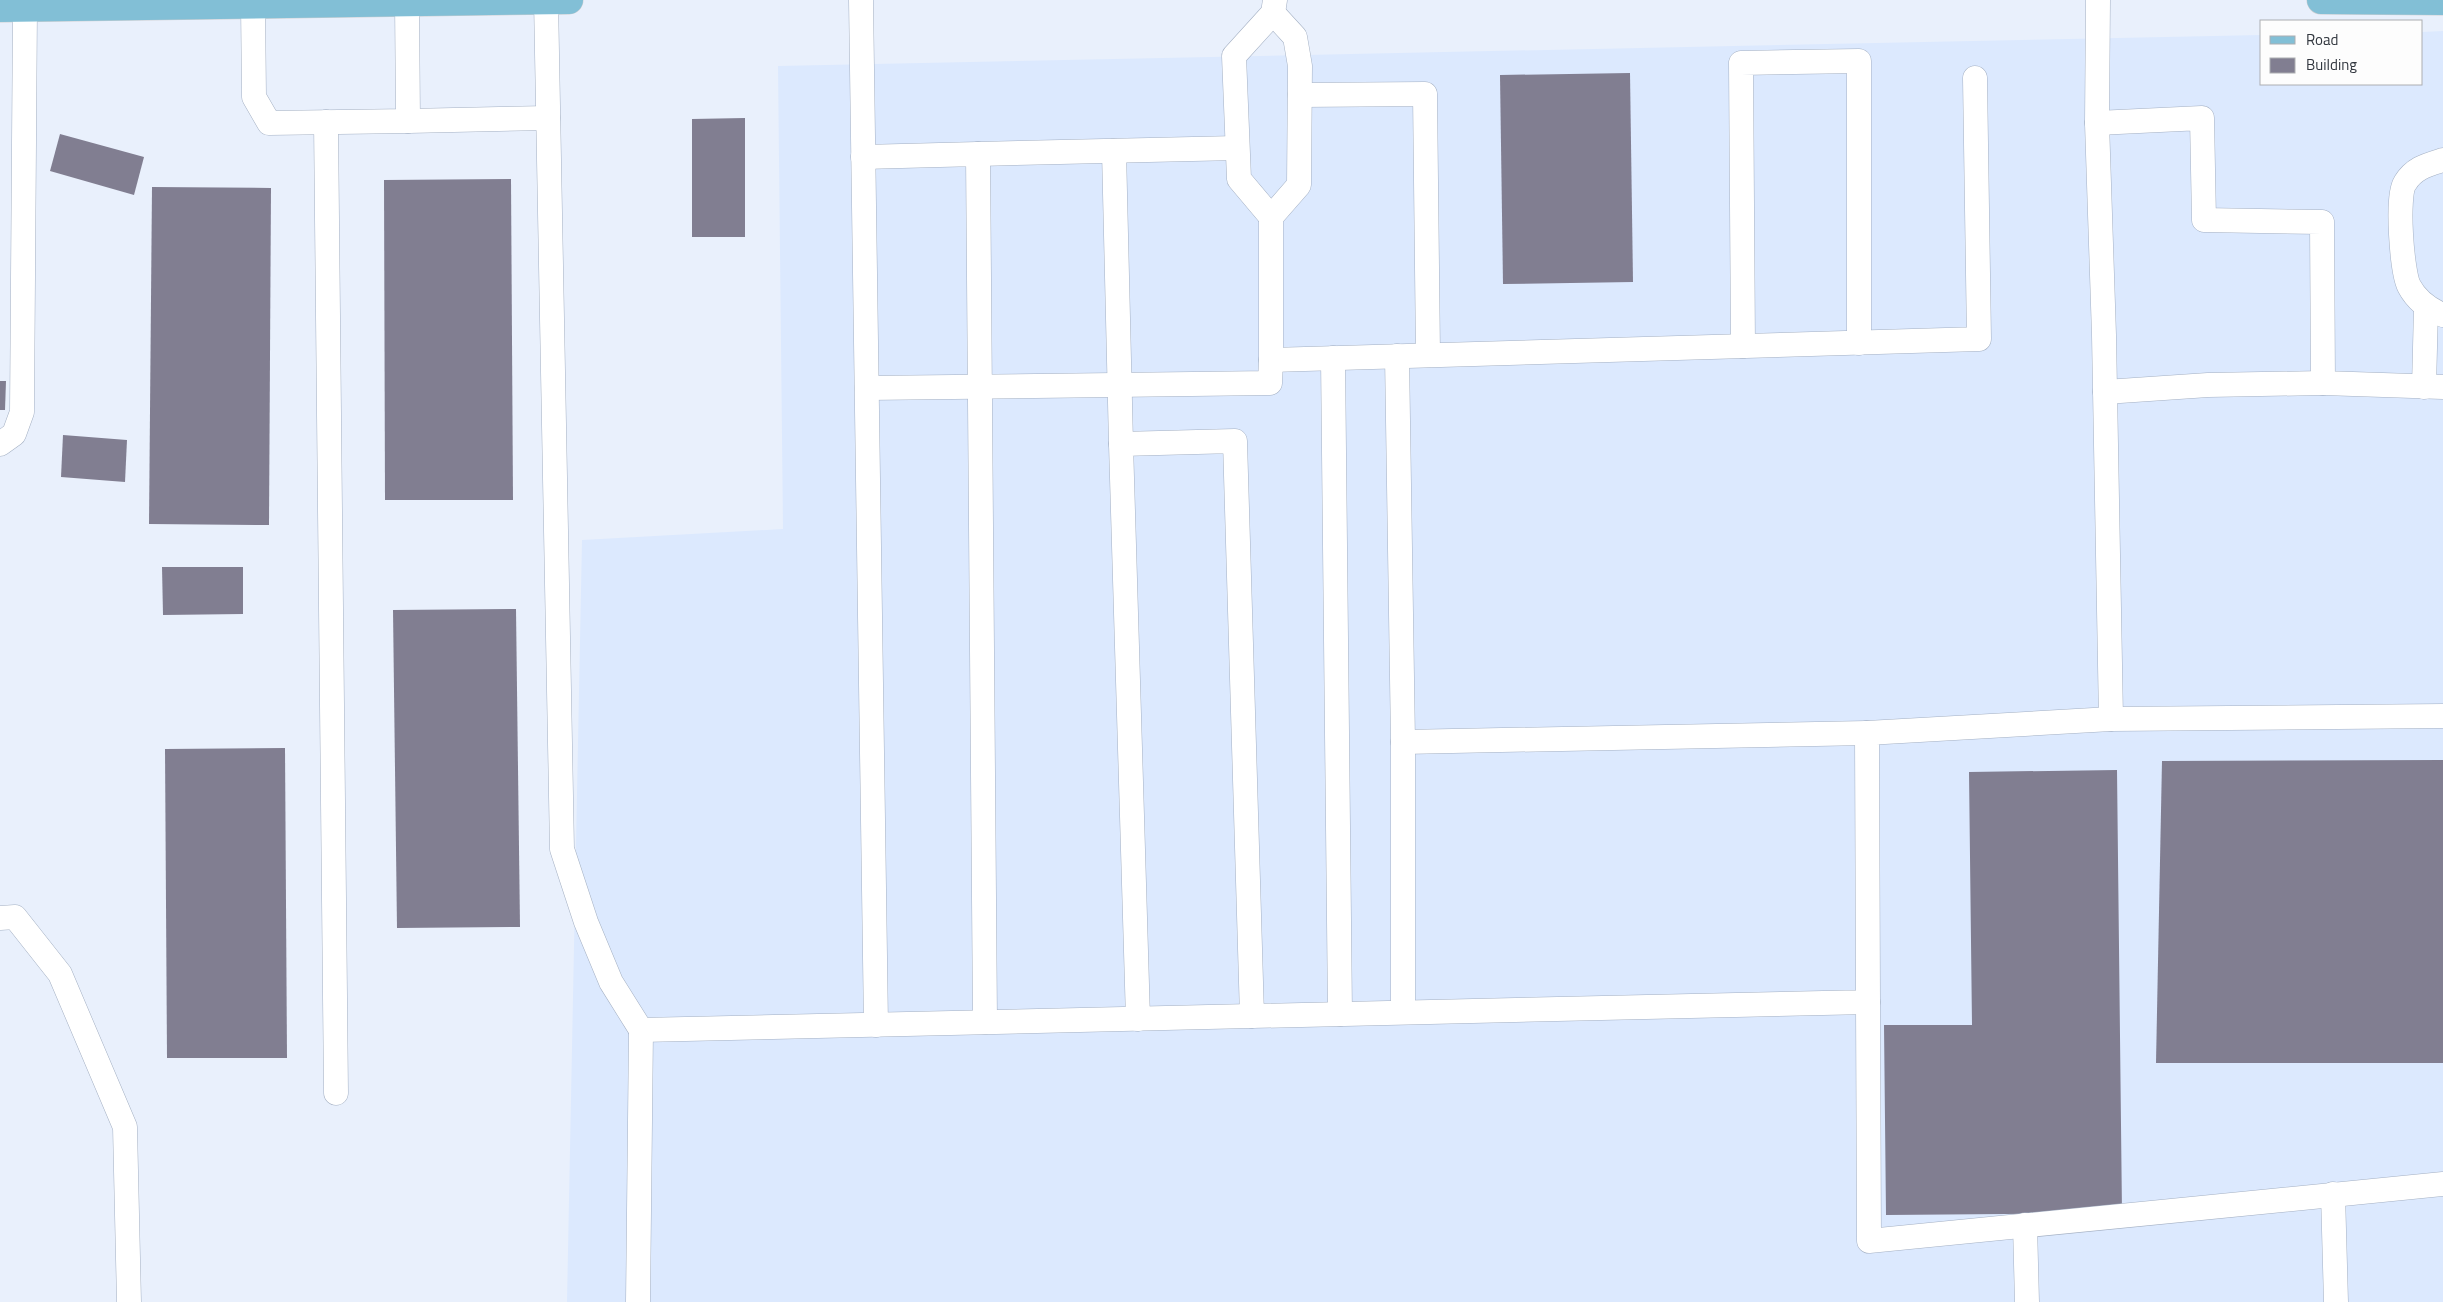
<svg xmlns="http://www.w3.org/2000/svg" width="2443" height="1302" font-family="'Titillium Web',sans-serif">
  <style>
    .built { fill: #dce9fe }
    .building { fill: #817e91 }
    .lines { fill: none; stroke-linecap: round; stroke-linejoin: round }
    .lane-casing { stroke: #a4b0c3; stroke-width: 25 }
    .primary-casing { stroke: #cecfd1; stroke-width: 29 }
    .lane { stroke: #fff; stroke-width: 24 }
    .primary { stroke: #82bfd6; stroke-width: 28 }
  </style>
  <rect width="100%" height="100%" fill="#e9f0fc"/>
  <polygon class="built" points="2443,31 2443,1302 567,1302 582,540 783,529 778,66 2262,35 2262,84 2422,84 2422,32"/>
  <g class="building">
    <polygon points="1630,73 1633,282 1503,284 1500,75"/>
    <polygon points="745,118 745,237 692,237 692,119"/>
    <polygon points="60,134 144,157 134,195 50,171"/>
    <polygon points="511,179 513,500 385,500 384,180"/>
    <polygon points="152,187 271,188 269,525 149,524"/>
    <polygon points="0,381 6,381 5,410 0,410"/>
    <polygon points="63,435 127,440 125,482 61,477"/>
    <polygon points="162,567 243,567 243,614 163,615"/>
    <polygon points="516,609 520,927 397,928 393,610"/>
    <polygon points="285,748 287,1058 167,1058 165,749"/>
    <polygon points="2443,760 2443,1063 2156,1063 2162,761"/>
    <polygon points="2117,770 2122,1213 1886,1215 1884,1025 1972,1025 1969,772"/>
  </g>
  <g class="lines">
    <g class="lane-casing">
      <g id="lane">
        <polyline points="546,0 562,849 586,922 611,982 641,1030"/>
        <polyline points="861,0 876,1025"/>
        <polyline points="253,5 254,97 269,123 408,121 407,2"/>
        <polyline points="1273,13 1295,37 1300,66 1299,185 1271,217 1271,360 1979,339 1975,78"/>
        <polyline points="1300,95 1425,94 1428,355"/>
        <polyline points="408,121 548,118"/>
        <polyline points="326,122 336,1093"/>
        <polyline points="2097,123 2202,118 2204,220 2322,222 2323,383 2443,387"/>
        <polyline points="1114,151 1121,444"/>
        <polyline points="978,154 1237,148"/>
        <polyline points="863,157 978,154 985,1022"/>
        <path d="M2443,160c-16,5 -29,8 -38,23 -9,13 -3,89 4,103 8,15 19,23 34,29"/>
        <polyline points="1271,217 1239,179 1234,56 1273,13 1275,0"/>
        <polyline points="1743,346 1741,63 1859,61 1859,343"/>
        <polyline points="1397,356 1403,742 1403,1012"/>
        <polyline points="1333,358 1340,1014"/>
        <polyline points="2424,387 2426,308"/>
        <polyline points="867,388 1270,383 1271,360"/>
        <polyline points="2105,392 2208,385 2323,383"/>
        <polyline points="0,444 14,434 22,412 25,8"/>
        <polyline points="2111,719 2443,716"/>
        <polyline points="1403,742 1867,733"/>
        <polyline points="0,918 15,917 60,974 125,1127 129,1302"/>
        <polyline points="1868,1002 1869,1241 2443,1184"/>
        <polyline points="1138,1019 1121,444 1235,441 1252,1016"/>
        <polyline points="2333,1194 2336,1302"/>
        <polyline points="2025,1225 2027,1302"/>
        <polyline points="638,1302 641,1030 1868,1002 1867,733 2111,719 2104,335 2097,123 2098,0"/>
      </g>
    </g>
    <g class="primary-casing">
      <g id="primary">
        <polyline points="2321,0 2443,1"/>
        <polyline points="0,8 569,0"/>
      </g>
    </g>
    <use href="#lane" class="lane"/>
    <use href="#primary" class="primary"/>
  </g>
  <rect x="2260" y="20" width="162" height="65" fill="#fdfdfd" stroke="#acaeb1"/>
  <rect x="2270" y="36" width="25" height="8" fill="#82bfd6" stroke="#acaeb1"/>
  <text x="2306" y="45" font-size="15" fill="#32373f">Road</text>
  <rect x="2270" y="58" width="25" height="15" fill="#817e91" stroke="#acaeb1"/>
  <text x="2306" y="70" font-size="15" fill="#32373f">Building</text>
</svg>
